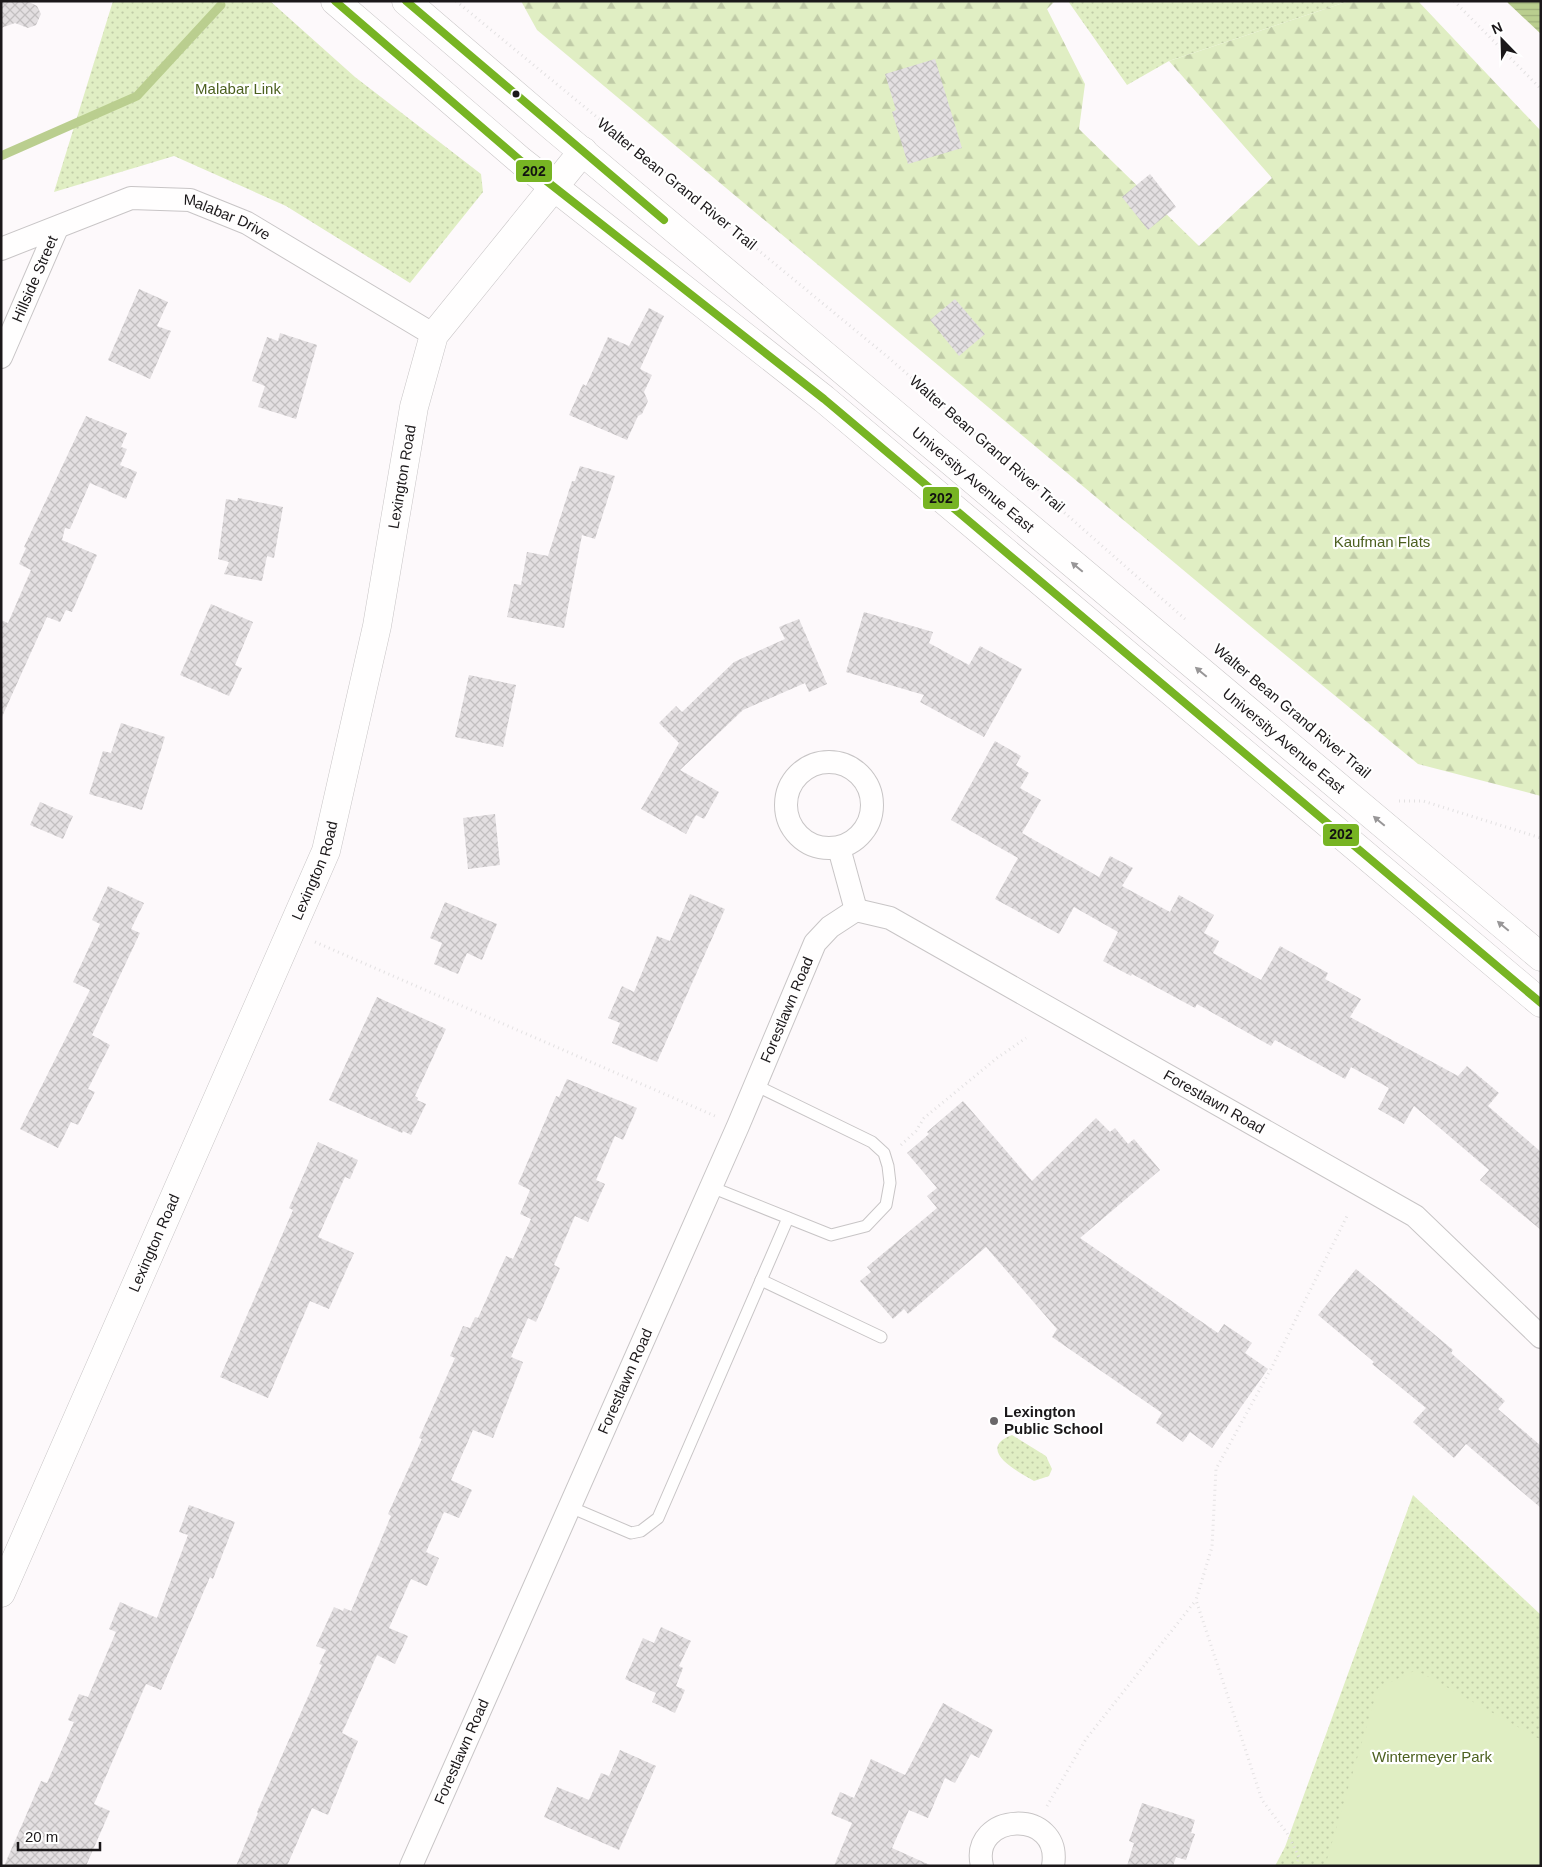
<svg xmlns="http://www.w3.org/2000/svg" width="1542" height="1867" font-family="Arial,sans-serif">
  <style>
    .grass { fill: url(#grass-dots) }
    .forest { fill: url(#forest-firs) }
    .pitch { fill: #e0eec3 }
    .water { fill: url(#water-rules) }
    .lines { fill: none; stroke-linecap: round; stroke-linejoin: round }
    .stream { stroke: #bace8f; stroke-width: 9 }
    .building { fill: url(#building-cross-hatch) }
    .service-casing { stroke: #c8c5c6; stroke-width: 13 }
    .minor-casing { stroke: #c8c5c6; stroke-width: 24 }
    .tertiary-casing { stroke: #c8c5c6; stroke-width: 29 }
    .secondary-casing { stroke: #c8c5c6; stroke-width: 29 }
    .path { stroke: #e3e1e2; stroke-width: 3; stroke-dasharray: 1 4; stroke-linecap: butt }
    .service { stroke: #fffefe; stroke-width: 11 }
    .minor { stroke: #fffefe; stroke-width: 22 }
    .tertiary { stroke: #fffefe; stroke-width: 28 }
    .secondary { stroke: #fffefe; stroke-width: 28 }
    .bus-1-casing { stroke: #fff; stroke-width: 11 }
    .bus-1 { stroke: #77b423; stroke-width: 8 }
    .oneway { fill: #989697 }
    .bus-dot { fill: #1b181a; stroke: #fff; stroke-width: 2 }
    .poi-dot { fill: #6a6769; stroke: #fff; stroke-width: 2 }
    .labels { text-anchor: middle; stroke-width: 4.5; stroke-linejoin: round; paint-order: stroke }
    .park-label { font-size: 15px; fill: #4c6020; stroke: #fff }
    .street-label { font-size: 15px; fill: #1b181a; stroke: #fff }
    .poi-label { font-size: 15px; font-weight: bold; fill: #1b181a; stroke: #fff; text-anchor: start }
    .line-badge { stroke: #fff; stroke-width: 2 }
    .pale-badge-label { font-size: 14px; text-anchor: middle; font-weight: bold; fill: #111 }
  </style>
  <defs>
    <pattern id="grass-dots" width="8" height="8" patternUnits="userSpaceOnUse" patternTransform="scale(1.25)"><rect width="8" height="8" fill="#e0eec3"/><path d="M2 2h.1M6 6h.1" fill="none" stroke="#c0cba7" stroke-width="1.8" stroke-linecap="round"/></pattern>
    <pattern id="forest-firs" width="22" height="20" patternUnits="userSpaceOnUse" patternTransform="scale(1.25)"><rect width="22" height="20" fill="#e0eec3"/><path d="M5 1l3.5 6h-7zM16 11l3.5 6h-7z" fill="#c0cba7"/></pattern>
    <pattern id="water-rules" width="6" height="5" patternUnits="userSpaceOnUse" patternTransform="scale(1.25)"><rect width="6" height="5" fill="#bace8f"/><path d="M0 2.5h6" fill="none" stroke="#9fb07b"/></pattern>
    <pattern id="building-cross-hatch" width="8" height="8" patternUnits="userSpaceOnUse" patternTransform="scale(1.25)"><rect width="8" height="8" fill="#e3dfe1"/><path d="M0 0l8 8M0 8l8-8" fill="none" stroke="#c2bfc0"/></pattern>
  </defs>
  <rect width="100%" height="100%" fill="#fdf9fb"/>
  <g class="grass">
    <polygon points="113,1 270,1 355,77 481,174 483,192 410,283 286,206 174,156 54,192"/>
    <polygon points="1068,1 1349,1 1169,61 1127,85"/>
    <path d="M1012,1435l34,21 6,13 -3,7 -15,5c-16,-9 -59,-32 -22,-46z"/>
    <polygon points="1413,1495 1541,1615 1541,1866 1275,1866 1285,1847"/>
  </g>
  <polygon class="forest" points="521,1 1055,1 1047,9 1085,84 1079,129 1199,246 1272,178 1169,61 1349,1 1418,1 1541,131 1541,796 1418,764 1255,630 537,30"/>
  <polygon class="pitch" points="1416,1670 1541,1740 1541,1866 1325,1866 1378,1688"/>
  <polygon class="water" points="1507,1 1541,1 1541,34 1508,3"/>
  <g class="lines">
    <polyline class="stream" points="1,156 137,96 221,5"/>
  </g>
  <g class="building">
    <polygon points="1,1 27,1 37,6 41,14 36,25 28,28 15,23 1,28"/>
    <polygon points="935,59 962,148 908,164 892,112 896,110 885,74"/>
    <polygon points="1150,174 1176,207 1148,230 1122,197"/>
    <polygon points="139,289 168,302 157,326 171,331 150,379 108,360"/>
    <polygon points="955,299 985,334 959,356 930,320"/>
    <polygon points="649,308 664,316 640,369 652,375 644,392 648,401 642,414 638,416 627,440 569,415 583,384 586,386 608,337 629,346"/>
    <polygon points="280,333 317,345 296,419 258,407 265,386 252,381 267,337 278,341"/>
    <polygon points="86,416 127,433 121,447 127,449 120,465 137,472 126,499 90,483 70,529 65,528 62,540 97,555 72,612 66,610 60,622 47,617 1,719 1,620 8,623 31,570 19,564 26,548 24,547"/>
    <polygon points="580,466 615,476 595,539 582,535 564,628 507,617 514,584 521,585 527,552 548,556 572,481 575,481"/>
    <polygon points="238,498 283,507 274,558 267,556 262,581 224,574 229,562 218,559 226,499 237,501"/>
    <polygon points="211,604 253,622 235,665 242,668 229,696 180,675"/>
    <polygon points="864,612 933,632 929,643 969,665 980,646 1022,669 984,737 920,702 924,695 846,672"/>
    <polygon points="799,619 827,684 809,692 805,683 743,710 680,770 719,792 704,819 696,815 686,834 641,809 679,743 659,723 676,706 682,712 734,662 785,639 779,627"/>
    <polygon points="469,675 516,685 503,747 455,737"/>
    <polygon points="121,723 165,737 142,810 89,794 103,751 111,753"/>
    <polygon points="995,741 1021,756 1016,765 1029,773 1020,788 1041,800 1022,833 1099,877 1110,856 1133,868 1122,886 1170,912 1179,895 1214,915 1204,933 1219,941 1213,953 1261,980 1280,946 1328,973 1325,979 1361,999 1350,1017 1458,1076 1467,1066 1499,1093 1488,1106 1541,1152 1541,1230 1480,1180 1489,1170 1414,1106 1404,1124 1378,1109 1389,1088 1351,1067 1345,1079 1275,1040 1271,1046 1197,1004 1195,1008 1132,974 1131,976 1103,961 1118,932 1074,907 1059,934 995,899 1018,858 951,820"/>
    <polygon points="40,802 73,816 63,839 30,825"/>
    <polygon points="495,814 500,865 468,869 463,818"/>
    <polygon points="108,886 144,903 131,929 140,933 92,1035 110,1045 88,1089 95,1092 78,1125 71,1122 58,1148 20,1129 90,990 73,982 100,924 92,920"/>
    <polygon points="690,894 725,909 657,1062 612,1043 620,1023 608,1018 622,986 634,992 657,936 670,941"/>
    <polygon points="445,902 497,924 482,960 467,953 458,974 434,964 442,943 430,938"/>
    <polygon points="377,997 446,1029 415,1096 418,1098 417,1100 426,1104 411,1135 403,1131 402,1133 329,1100"/>
    <polygon points="567,1079 637,1108 623,1140 615,1136 596,1180 605,1184 588,1222 575,1216 554,1265 560,1268 536,1322 528,1318 511,1357 523,1362 493,1438 473,1430 451,1480 472,1490 459,1518 444,1512 426,1552 439,1558 427,1586 411,1579 389,1628 408,1636 395,1664 377,1655 342,1733 358,1741 328,1815 312,1808 287,1866 236,1866 258,1813 257,1812 322,1665 319,1664 326,1650 316,1646 334,1607 343,1611 344,1608 351,1611 391,1516 388,1514 422,1439 419,1438 455,1358 450,1356 463,1326 470,1328 475,1317 478,1318 506,1256 513,1259 531,1219 520,1214 530,1190 518,1184 556,1096 559,1097"/>
    <polygon points="963,1101 1032,1181 1096,1118 1110,1132 1115,1128 1128,1144 1134,1139 1160,1170 1080,1238 1218,1333 1224,1324 1252,1343 1245,1353 1268,1369 1212,1448 1190,1432 1183,1442 1156,1423 1162,1413 1052,1337 1057,1329 986,1247 908,1314 904,1309 893,1319 860,1281 871,1272 867,1267 937,1208 927,1196 937,1188 907,1153 929,1134 927,1132"/>
    <polygon points="318,1142 358,1160 350,1179 345,1177 318,1237 354,1253 329,1309 310,1301 268,1398 220,1377 293,1210 289,1208"/>
    <polygon points="1356,1269 1453,1350 1451,1353 1505,1401 1498,1409 1541,1446 1541,1508 1466,1444 1454,1458 1413,1422 1426,1408 1372,1364 1374,1362 1318,1315"/>
    <polygon points="189,1505 235,1522 213,1579 210,1577 161,1690 146,1684 94,1804 110,1811 86,1866 4,1866 41,1781 47,1783 74,1722 68,1720 79,1694 88,1697 116,1632 109,1629 120,1602 157,1618 188,1535 179,1532"/>
    <polygon points="661,1627 691,1641 679,1666 683,1668 676,1686 685,1690 675,1713 652,1702 656,1693 625,1679 643,1638 654,1643"/>
    <polygon points="943,1703 993,1730 979,1758 971,1754 955,1783 945,1778 928,1818 909,1810 892,1848 932,1866 834,1866 852,1823 831,1814 840,1792 854,1798 871,1759 905,1775"/>
    <polygon points="620,1750 656,1766 619,1850 544,1817 557,1787 589,1800 601,1773 609,1776"/>
    <polygon points="1142,1803 1195,1820 1191,1833 1195,1834 1186,1860 1176,1857 1173,1866 1127,1866 1134,1843 1129,1841"/>
  </g>
  <g class="lines">
    <g class="service-casing">
      <g id="service">
        <polyline points="711,1187 831,1235 866,1226 886,1205 890,1183 888,1166 884,1153 872,1142 755,1085"/>
        <polyline points="761,1280 881,1337"/>
        <polyline points="570,1507 631,1533 641,1531 658,1518 788,1218"/>
      </g>
    </g>
    <g class="minor-casing">
      <g id="minor">
        <path id="s1" d="M1,249l130,-51 59,2 57,23 187,112"/>
        <path id="s2" d="M1,357l56,-129"/>
        <circle cx="829" cy="805" r="43"/>
        <polyline points="839,848 856,910"/>
        <path id="s3" d="M411,1866l327,-740 77,-183 15,-16 26,-17 34,8 525,298 126,121"/>
        <path d="M982,1866c-13,-54 81,-59 71,0"/>
      </g>
    </g>
    <g class="tertiary-casing">
      <g id="tertiary">
        <path id="s4" d="M1,1593l325,-742 51,-225 37,-219 20,-72 149,-184"/>
      </g>
    </g>
    <g class="secondary-casing">
      <g id="secondary">
        <polyline points="335,1 521,161 824,399 1541,1003"/>
        <path id="s5" d="M406,1l147,126 988,830"/>
      </g>
    </g>
    <g class="path">
      <polyline points="456,1 889,358 1185,619"/>
      <polyline points="1454,1 1541,89"/>
      <polyline points="1399,801 1423,801 1541,838"/>
      <polyline points="315,942 715,1116"/>
      <polyline points="901,1145 916,1131 924,1118 997,1058 1026,1038"/>
      <polyline points="1047,1806 1086,1739 1196,1600"/>
      <polyline points="1296,1866 1299,1857 1287,1833 1262,1800 1196,1600 1212,1547 1216,1469 1272,1367 1348,1214"/>
    </g>
    <use href="#service" class="service"/>
    <use href="#minor" class="minor"/>
    <use href="#tertiary" class="tertiary"/>
    <use href="#secondary" class="secondary"/>
    <g class="bus-1-casing">
      <g id="bus-1">
        <polyline points="335,1 521,161 824,399 1541,1003"/>
        <polyline points="406,1 664,220"/>
      </g>
    </g>
    <use href="#bus-1" class="bus-1"/>
  </g>
  <defs><path id="oneway-solid" d="M-6-.8H1V-3.2L6.5 0L1 3.2V.8H-6Z" transform="scale(1.25)"/></defs>
  <g class="oneway">
    <use href="#oneway-solid" transform="translate(1077 567) rotate(-140)"/>
    <use href="#oneway-solid" transform="translate(1201 672) rotate(-140)"/>
    <use href="#oneway-solid" transform="translate(1379 821) rotate(-140)"/>
    <use href="#oneway-solid" transform="translate(1503 926) rotate(-140)"/>
  </g>
  <circle class="bus-dot" cx="516" cy="94" r="4.5"/>
  <circle class="poi-dot" cx="994" cy="1421" r="5"/>
  <g class="labels">
    <g class="park-label">
      <text x="238" y="94">Malabar Link</text>
      <text x="1382" y="547">Kaufman Flats</text>
      <text x="1432" y="1762">Wintermeyer Park</text>
    </g>
    <g class="street-label">
      <text transform="translate(677 184) rotate(39)" y="5">Walter Bean Grand River Trail</text>
      <text dy="5" stroke="none"><textPath href="#s1" startOffset="239">Malabar Drive</textPath></text>
      <text dy="5" stroke="none"><textPath href="#s2" startOffset="85">Hillside Street</textPath></text>
      <text transform="translate(987 444) rotate(41)" y="5">Walter Bean Grand River Trail</text>
      <text dy="5" stroke="none"><textPath href="#s4" startOffset="1192">Lexington Road</textPath></text>
      <text dy="5" stroke="none"><textPath href="#s5" startOffset="742">University Avenue East</textPath></text>
      <text transform="translate(1292 711) rotate(40)" y="5">Walter Bean Grand River Trail</text>
      <text dy="5" stroke="none"><textPath href="#s5" startOffset="1148">University Avenue East</textPath></text>
      <text dy="5" stroke="none"><textPath href="#s4" startOffset="788">Lexington Road</textPath></text>
      <text dy="5" stroke="none"><textPath href="#s3" startOffset="935">Forestlawn Road</textPath></text>
      <text dy="5" stroke="none"><textPath href="#s3" startOffset="1468">Forestlawn Road</textPath></text>
      <text dy="5" stroke="none"><textPath href="#s4" startOffset="382">Lexington Road</textPath></text>
      <text dy="5" stroke="none"><textPath href="#s3" startOffset="530">Forestlawn Road</textPath></text>
      <text dy="5" stroke="none"><textPath href="#s3" startOffset="125">Forestlawn Road</textPath></text>
    </g>
    <g class="poi-label">
      <text x="1004" y="1417">Lexington<tspan x="1004" dy="17">Public School</tspan></text>
    </g>
  </g>
  <g class="line-badge">
    <rect x="515" y="159" width="38" height="24" rx="5" fill="#77b423"/>
    <rect x="922" y="486" width="38" height="24" rx="5" fill="#77b423"/>
    <rect x="1322" y="823" width="38" height="24" rx="5" fill="#77b423"/>
  </g>
  <g class="pale-badge-label">
    <text x="534" y="176">202</text>
    <text x="941" y="503">202</text>
    <text x="1341" y="839">202</text>
  </g>
  <rect width="1542" height="1867" fill="none" stroke="#1b181a" stroke-width="5"/>
  <g transform="translate(1502 40) rotate(337)" stroke="#ffffff" stroke-width="4" paint-order="stroke">
  <path d="M0-4L9 19L0 12L-9 19Z" fill="#1b181a"/>
  <text y="-8" font-size="14" font-weight="bold" text-anchor="middle" fill="#1b181a">N</text>
  </g>
  <path d="M18 1842v8h82v-8" fill="none" stroke="#1b181a" stroke-width="2.5"/>
  <text x="25" y="1842" font-size="15" fill="#1b181a" stroke="#ffffff" stroke-width="4" paint-order="stroke">20 m</text>
</svg>
